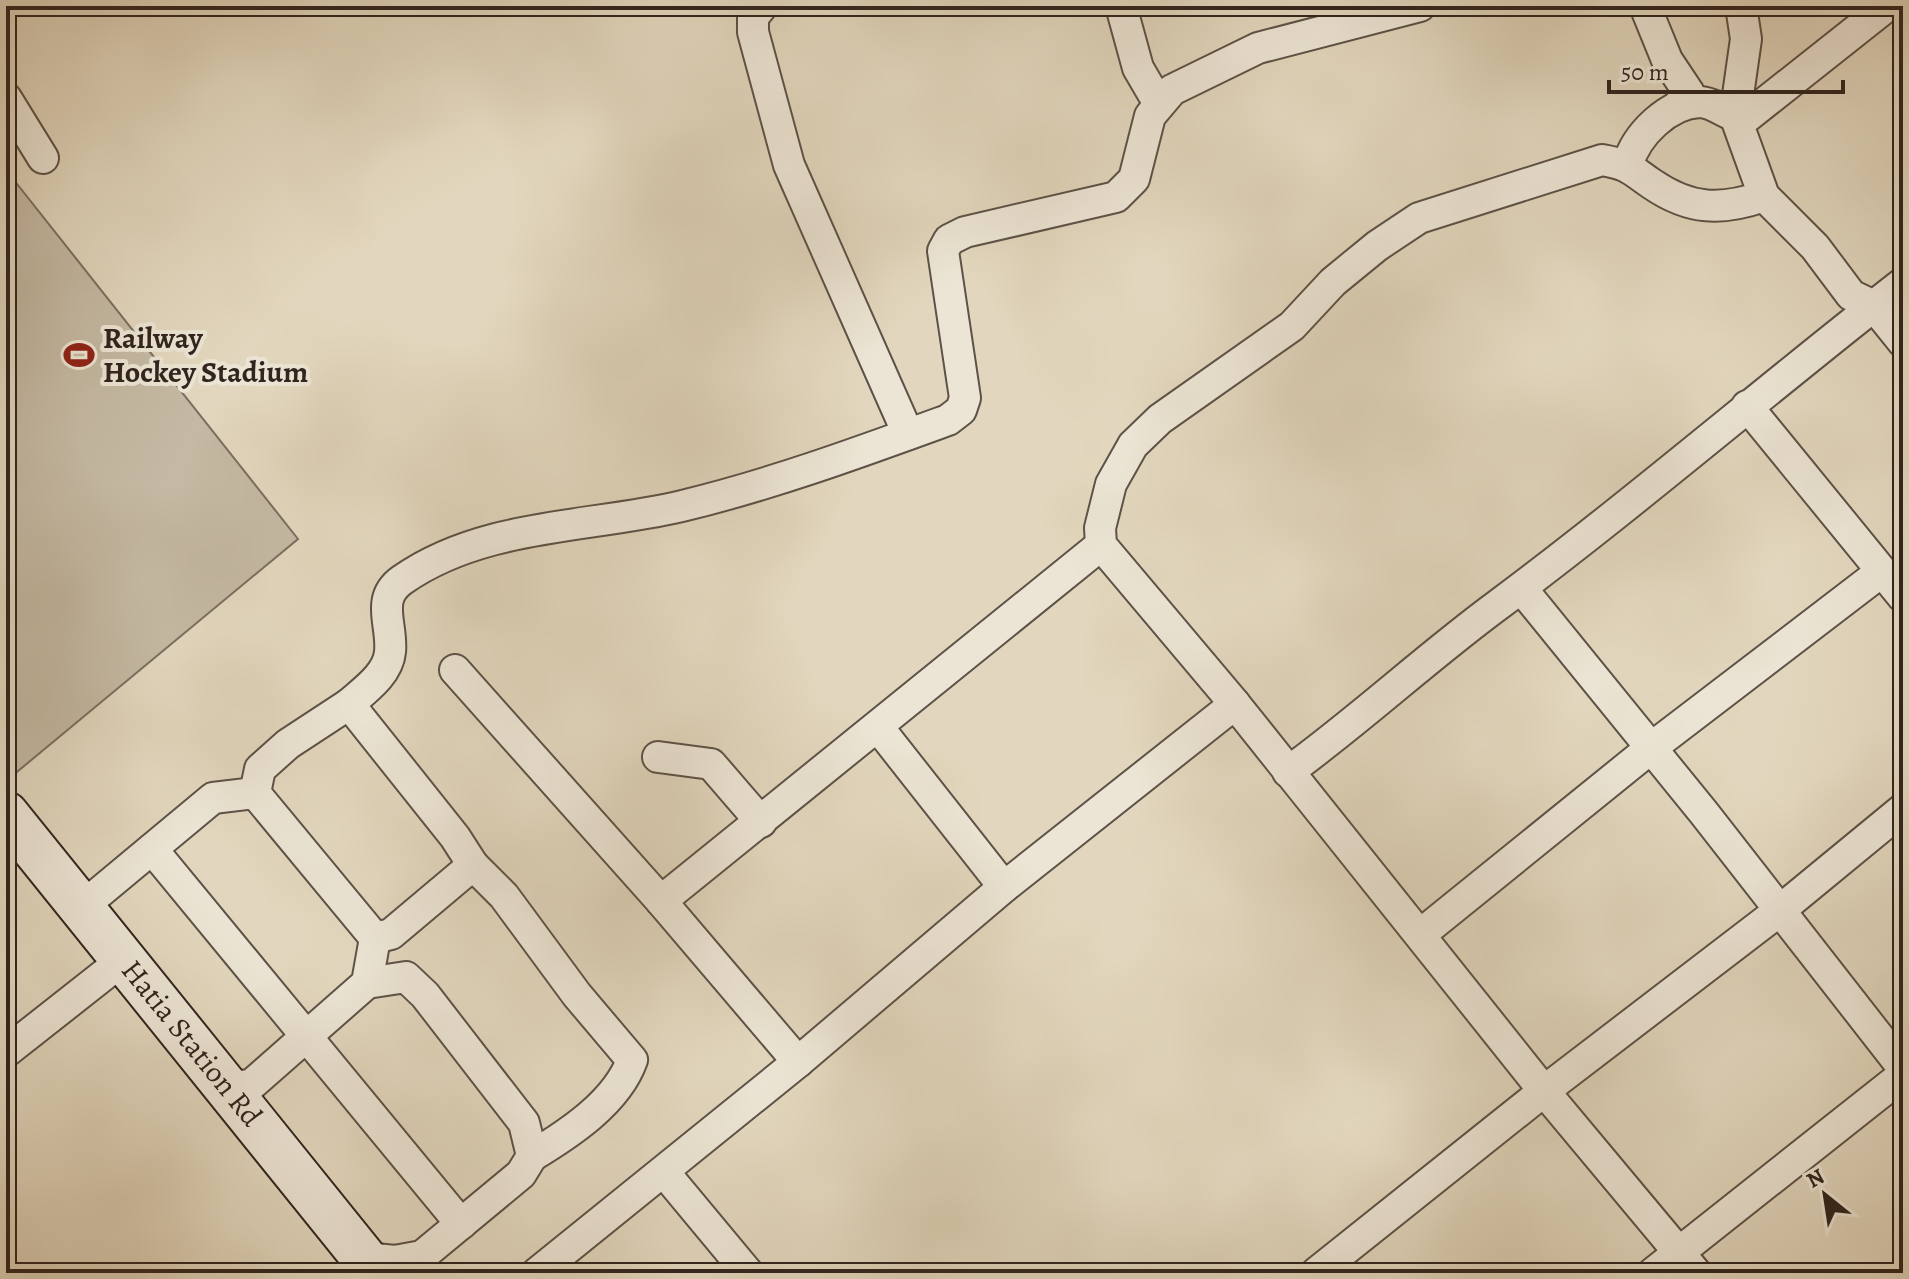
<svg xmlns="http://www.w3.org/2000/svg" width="1909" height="1279" font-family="Alegreya,serif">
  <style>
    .garden { fill: #c4b9a3; stroke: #7a6f61; stroke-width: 2 }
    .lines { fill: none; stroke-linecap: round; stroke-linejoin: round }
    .street-casing { stroke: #5d5247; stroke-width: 34 }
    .secondary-casing { stroke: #31251f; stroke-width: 48 }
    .street { stroke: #ece5d5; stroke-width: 30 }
    .secondary { stroke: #ece5d5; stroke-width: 44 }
    .labels { text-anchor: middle; stroke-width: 8; stroke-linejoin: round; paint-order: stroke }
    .poi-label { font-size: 30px; font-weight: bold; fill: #31251f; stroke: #ece5d5; text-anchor: start }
    .street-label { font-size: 30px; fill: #31251f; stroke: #ece5d5 }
  </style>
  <rect width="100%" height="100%" fill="#e2d7be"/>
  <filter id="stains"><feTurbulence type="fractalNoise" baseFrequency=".0025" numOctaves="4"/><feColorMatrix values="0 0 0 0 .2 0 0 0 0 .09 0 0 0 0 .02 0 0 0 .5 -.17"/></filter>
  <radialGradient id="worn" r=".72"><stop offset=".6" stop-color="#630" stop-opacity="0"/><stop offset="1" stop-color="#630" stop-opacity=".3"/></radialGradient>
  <polygon class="garden" points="6,170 298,539 6,781"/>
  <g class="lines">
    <g class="street-casing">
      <g id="street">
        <polyline points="762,6 753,17 753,32 789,165 908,434"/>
        <polyline points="1121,6 1138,68 1159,104"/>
        <polyline points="1645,6 1667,60 1689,93 1678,106"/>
        <polyline points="1887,6 1738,124 1764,196 1815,247 1851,295 1874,306 1903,342"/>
        <polyline points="6,98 43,158"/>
        <path d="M1628,164c8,-29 40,-61 72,-62 11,0 24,10 35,14l11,-77 -5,-33"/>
        <polyline points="1747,406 1903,597"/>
        <polyline points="1522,589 1704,813 1903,1068"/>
        <polyline points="455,670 661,901 798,1062"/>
        <path d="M349,704c16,-14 39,-30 41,-52 3,-27 -15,-53 12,-72 81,-57 188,-52 280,-74 91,-22 178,-54 266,-86l13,-10 4,-12 -22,-147 6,-11 16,-8 151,-35 18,-18 16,-63 22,-26 86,-42 162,-42"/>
        <path d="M1235,704l-134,-159 -1,-17 11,-44 22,-39 27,-26 132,-93 41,-44 44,-36 42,-28 183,-58c28,5 28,9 50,24 38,26 69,27 112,12"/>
        <polyline points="878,727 1004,887"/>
        <polyline points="658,757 711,764 761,822"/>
        <path d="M1288,772c73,-53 138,-114 210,-167 138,-103 269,-216 405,-322"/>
        <polyline points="255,793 260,769 288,744 349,704 455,837 473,865 391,934 375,938"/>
        <polyline points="152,849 461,1224"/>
        <path d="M473,865l31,31 73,99 55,65c-15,42 -62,73 -100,96"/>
        <polyline points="661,901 1101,545"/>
        <polyline points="82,907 213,798 255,793 375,938 367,983 251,1085 229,1087"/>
        <polyline points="1421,934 1651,748 1881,572"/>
        <polyline points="6,1052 124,959"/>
        <polyline points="664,1172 748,1273"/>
        <polyline points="365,1258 395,1261 422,1256 521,1174 532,1156 524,1123 425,995 406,977 367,983"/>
        <polyline points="537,1273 798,1062 1004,887 1235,704 1544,1091 1696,1273"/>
        <polyline points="1316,1273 1544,1091 1779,911 1903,809"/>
        <polyline points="1653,1273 1903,1075"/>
      </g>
    </g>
    <g class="secondary-casing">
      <polyline id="secondary" points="6,814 376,1273"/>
    </g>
    <use href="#street" class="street"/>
    <use href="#secondary" class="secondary"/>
  </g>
  <defs>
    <g id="stadium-bare" transform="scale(2.4)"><path d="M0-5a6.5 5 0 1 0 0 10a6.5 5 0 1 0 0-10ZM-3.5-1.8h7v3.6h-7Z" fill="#8f2418" stroke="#ece5d5" stroke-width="2.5" paint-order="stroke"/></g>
  </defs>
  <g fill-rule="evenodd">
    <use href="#stadium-bare" x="79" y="355"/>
  </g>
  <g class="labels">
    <g class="poi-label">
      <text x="103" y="348">Railway<tspan x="103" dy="34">Hockey Stadium</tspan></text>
    </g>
    <g class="street-label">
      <text transform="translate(192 1043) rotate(51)" y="10">Hatia Station Rd</text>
    </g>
  </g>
  <rect width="1909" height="1279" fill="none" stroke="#e2d7be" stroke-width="32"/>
  <rect x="8" y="8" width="1893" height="1263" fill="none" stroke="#31251f" stroke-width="4"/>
  <rect x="16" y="16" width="1877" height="1247" fill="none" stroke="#31251f" stroke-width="2"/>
  <g transform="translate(1825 1195) rotate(330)" stroke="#ece5d5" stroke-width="6" paint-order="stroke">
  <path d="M0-6L14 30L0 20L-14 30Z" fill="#31251f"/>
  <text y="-12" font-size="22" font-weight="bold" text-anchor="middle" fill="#31251f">N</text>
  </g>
  <path d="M1609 80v12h234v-12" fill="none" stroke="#31251f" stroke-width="4"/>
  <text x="1621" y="80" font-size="24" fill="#31251f" stroke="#ece5d5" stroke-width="6" paint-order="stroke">50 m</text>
  <rect width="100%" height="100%" filter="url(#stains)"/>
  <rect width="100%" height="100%" fill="url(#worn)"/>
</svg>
